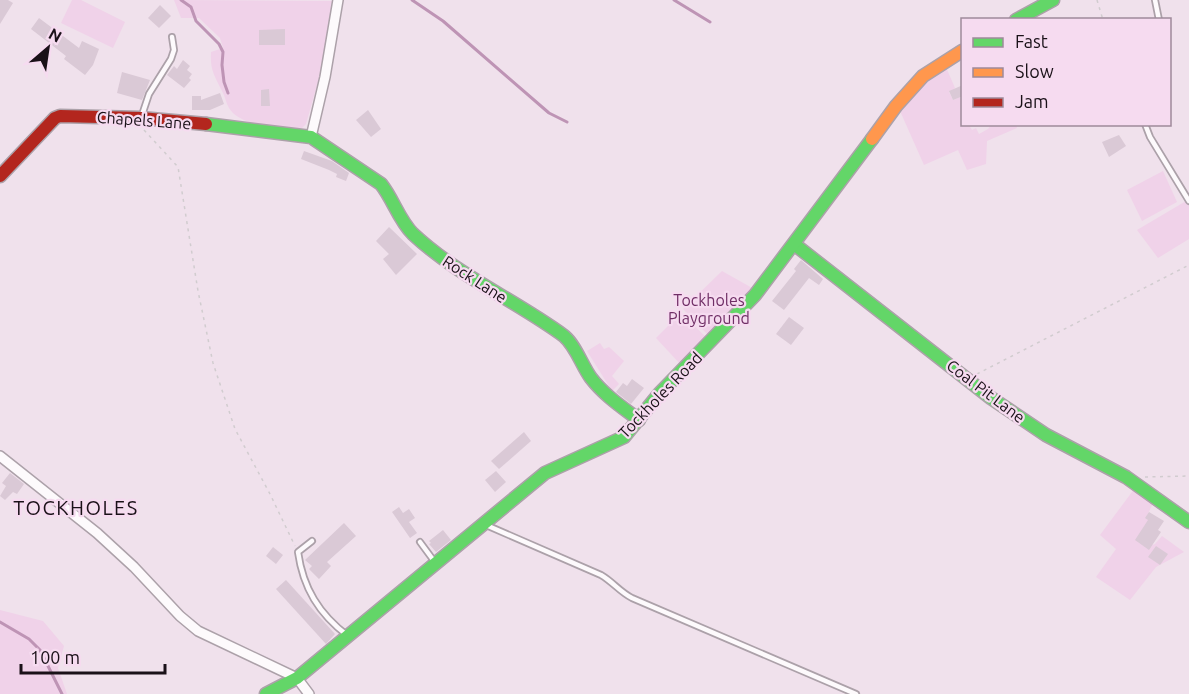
<svg xmlns="http://www.w3.org/2000/svg" width="1189" height="694" font-family="Ubuntu,sans-serif">
  <style>
    .green { fill: #f0d2e9 }
    .lines { fill: none; stroke-linecap: round; stroke-linejoin: round }
    .stream { stroke: #be94b5; stroke-width: 3 }
    .building { fill: #dac9d6 }
    .lane-casing { stroke: #aca1a9; stroke-width: 8 }
    .street-casing { stroke: #aca1a9; stroke-width: 12 }
    .fast-casing { stroke: #aca1a9; stroke-width: 15 }
    .slow-casing { stroke: #aca1a9; stroke-width: 15 }
    .jam-casing { stroke: #aca1a9; stroke-width: 15 }
    .path { stroke: #d1cccf; stroke-width: 1.5; stroke-dasharray: 3 4.5; stroke-linecap: butt }
    .lane { stroke: #fdfafc; stroke-width: 4.5 }
    .street { stroke: #fdfafc; stroke-width: 9 }
    .fast { stroke: #63d668; stroke-width: 12 }
    .slow { stroke: #ff974d; stroke-width: 12 }
    .jam { stroke: #b3261e; stroke-width: 12 }
    .labels { text-anchor: middle; stroke-width: 4.5; stroke-linejoin: round; paint-order: stroke }
    .street-label { font-size: 16px; fill: #1a1118; stroke: #f6dbf0 }
    .park-label { font-size: 16px; fill: #702e66; stroke: #f6dbf0 }
    .quarter-label { font-size: 20px; letter-spacing: 1.5px; fill: #1a1118; stroke: #f6dbf0 }
  </style>
  <rect width="100%" height="100%" fill="#f0e1ec"/>
  <g class="green">
    <polygon points="72,0 81,0 125,22 113,48 61,23"/>
    <path d="M174,0l159,1 -10,63 -17,60 -7,7c-19,-3 -60,-5 -70,-23 -3,-5 -4,-12 -7,-17 -8,-16 -12,-21 -11,-39l12,-4 -3,-10 -21,-20h-18z"/>
    <polygon points="945,65 955,88 949,92 953,100 960,97 962,103 962,124 969,125 972,130 976,128 979,134 988,129 991,125 1016,125 1017,128 987,141 986,164 967,170 958,150 924,165 900,111 917,90"/>
    <polygon points="1163,171 1177,202 1142,221 1127,190"/>
    <polygon points="1186,201 1189,206 1189,239 1158,258 1137,230"/>
    <polygon points="722,271 754,289 709,336 683,309"/>
    <polygon points="681,313 709,340 682,366 656,338"/>
    <polygon points="600,343 604,349 609,347 624,361 612,376 619,384 612,391 587,351"/>
    <polygon points="1135,488 1154,501 1146,518 1148,520 1146,547 1155,544 1162,536 1184,552 1156,567 1130,600 1096,577 1116,549 1100,535"/>
    <polygon points="0,610 43,621 64,646 58,668 67,694 0,694"/>
  </g>
  <g class="lines">
    <g class="stream">
      <polyline points="181,0 191,7 196,21 219,44 223,52 222,65 224,82 228,93"/>
      <polyline points="412,0 443,21 549,113 567,122"/>
      <polyline points="674,0 710,22"/>
      <polyline points="0,622 29,639 40,650 62,694"/>
    </g>
  </g>
  <g class="building">
    <polygon points="0,0 8,0 13,3 0,24"/>
    <polygon points="160,5 171,16 159,28 148,18"/>
    <polygon points="39,18 79,48 82,41 99,49 93,65 85,75 64,59 66,56 31,29"/>
    <polygon points="285,29 285,45 259,45 259,30"/>
    <polygon points="183,60 190,66 187,70 192,74 189,78 191,80 184,88 167,75 174,66 177,69"/>
    <polygon points="122,72 150,80 142,100 117,93"/>
    <polygon points="963,85 963,96 953,100 949,91"/>
    <polygon points="269,89 270,106 261,106 261,90"/>
    <polygon points="220,93 224,104 210,110 192,110 192,96 201,96 201,100"/>
    <polygon points="368,110 381,129 371,137 356,120"/>
    <polygon points="1119,135 1126,146 1109,157 1102,142"/>
    <polygon points="304,151 332,161 349,173 346,181 336,177 337,174 329,170 301,159"/>
    <polygon points="389,227 417,254 396,275 383,259 389,254 376,241"/>
    <polygon points="801,260 823,279 819,285 809,278 784,310 772,301 796,271 794,269"/>
    <polygon points="789,317 804,328 791,345 776,334"/>
    <polygon points="632,379 644,388 631,404 616,392 623,383 627,386"/>
    <polygon points="524,432 531,441 499,469 491,461"/>
    <polygon points="496,471 506,482 495,492 485,480"/>
    <polygon points="10,473 24,484 17,494 13,492 5,500 0,496 6,486 2,483"/>
    <polygon points="399,507 403,513 409,509 415,518 409,522 417,533 410,538 392,512"/>
    <polygon points="1149,512 1164,521 1158,530 1161,532 1149,550 1135,540 1148,520 1145,518"/>
    <polygon points="344,523 356,536 327,562 331,566 319,579 309,569 312,566 305,560"/>
    <polygon points="443,530 451,540 436,552 429,544 431,543 429,541"/>
    <polygon points="1156,546 1168,554 1160,565 1148,557"/>
    <polygon points="273,547 283,555 276,564 266,556"/>
    <polygon points="286,580 335,634 326,644 276,589"/>
  </g>
  <g class="lines">
    <g class="lane-casing">
      <g id="lane">
        <polyline points="1155,0 1159,20"/>
        <polyline points="142,115 149,94 171,59 174,50 172,37"/>
        <polyline points="1145,124 1150,137 1189,201"/>
        <path d="M486,525l115,50c12,7 19,17 31,23l224,96"/>
        <path d="M312,541l-14,11c5,36 21,62 50,84"/>
        <polyline points="420,542 434,561"/>
      </g>
    </g>
    <g class="street-casing">
      <g id="street">
        <polyline points="311,137 325,77 338,0"/>
        <polyline points="0,456 97,533 134,567 180,616 198,631 297,678 309,694"/>
      </g>
    </g>
    <g class="fast-casing">
      <g id="fast">
        <polyline points="1016,20 1053,0"/>
        <path d="M206,124l105,13 70,47c12,15 18,36 32,50 45,42 102,66 151,102 12,10 18,30 27,42 13,17 31,29 48,42"/>
        <polyline points="794,244 991,398 1046,435 1126,477 1189,522"/>
        <polyline points="266,694 297,678 545,473 624,437 659,394 755,295 872,139"/>
      </g>
    </g>
    <g class="slow-casing">
      <polyline id="slow" points="872,139 896,106 923,76 962,51"/>
    </g>
    <g class="jam-casing">
      <polyline id="jam" points="0,176 55,118 60,116 141,118 206,124"/>
    </g>
    <g class="path">
      <polyline points="1097,0 1103,20"/>
      <polyline points="144,130 178,167 198,291 213,363 235,429 270,494 295,546"/>
      <polyline points="977,374 1189,265"/>
      <polyline points="1145,477 1189,476"/>
    </g>
    <use href="#lane" class="lane"/>
    <use href="#street" class="street"/>
    <use href="#fast" class="fast"/>
    <use href="#slow" class="slow"/>
    <use href="#jam" class="jam"/>
  </g>
  <g class="labels">
    <g class="street-label">
      <text transform="translate(144 120) rotate(4)" y="6">Chapels Lane</text>
      <text transform="translate(475 279) rotate(33)" y="6">Rock Lane</text>
      <text transform="translate(986 391) rotate(37)" y="6">Coal Pit Lane</text>
      <text transform="translate(660 395) rotate(-46)" y="6">Tockholes Road</text>
    </g>
    <g class="park-label">
      <text x="709" y="306">Tockholes<tspan x="709" dy="18">Playground</tspan></text>
    </g>
    <g class="quarter-label">
      <text x="76" y="515">TOCKHOLES</text>
    </g>
  </g>
  <rect x="961" y="18" width="210" height="108" fill="#f6dbf0" stroke="#9e8a9a" stroke-width="1.5"/>
  <rect x="973" y="38" width="30" height="9" fill="#63d668" stroke="#9e8a9a" stroke-width="1.5"/>
  <text x="1015" y="48" font-size="18" fill="#1a1118">Fast</text>
  <rect x="973" y="68" width="30" height="9" fill="#ff974d" stroke="#9e8a9a" stroke-width="1.5"/>
  <text x="1015" y="78" font-size="18" fill="#1a1118">Slow</text>
  <rect x="973" y="98" width="30" height="9" fill="#b3261e" stroke="#9e8a9a" stroke-width="1.5"/>
  <text x="1015" y="108" font-size="18" fill="#1a1118">Jam</text>
  <g transform="translate(48 48) rotate(29)" stroke="#f6dbf0" stroke-width="4.5" paint-order="stroke">
  <path d="M0-4.5L10 22L0 15L-10 22Z" fill="#1a1118"/>
  <text y="-9" font-size="16" font-weight="bold" text-anchor="middle" fill="#1a1118">N</text>
  </g>
  <path d="M21 664v9h144v-9" fill="none" stroke="#1a1118" stroke-width="3"/>
  <text x="30" y="664" font-size="18" fill="#1a1118" stroke="#f6dbf0" stroke-width="4.5" paint-order="stroke">100 m</text>
</svg>
